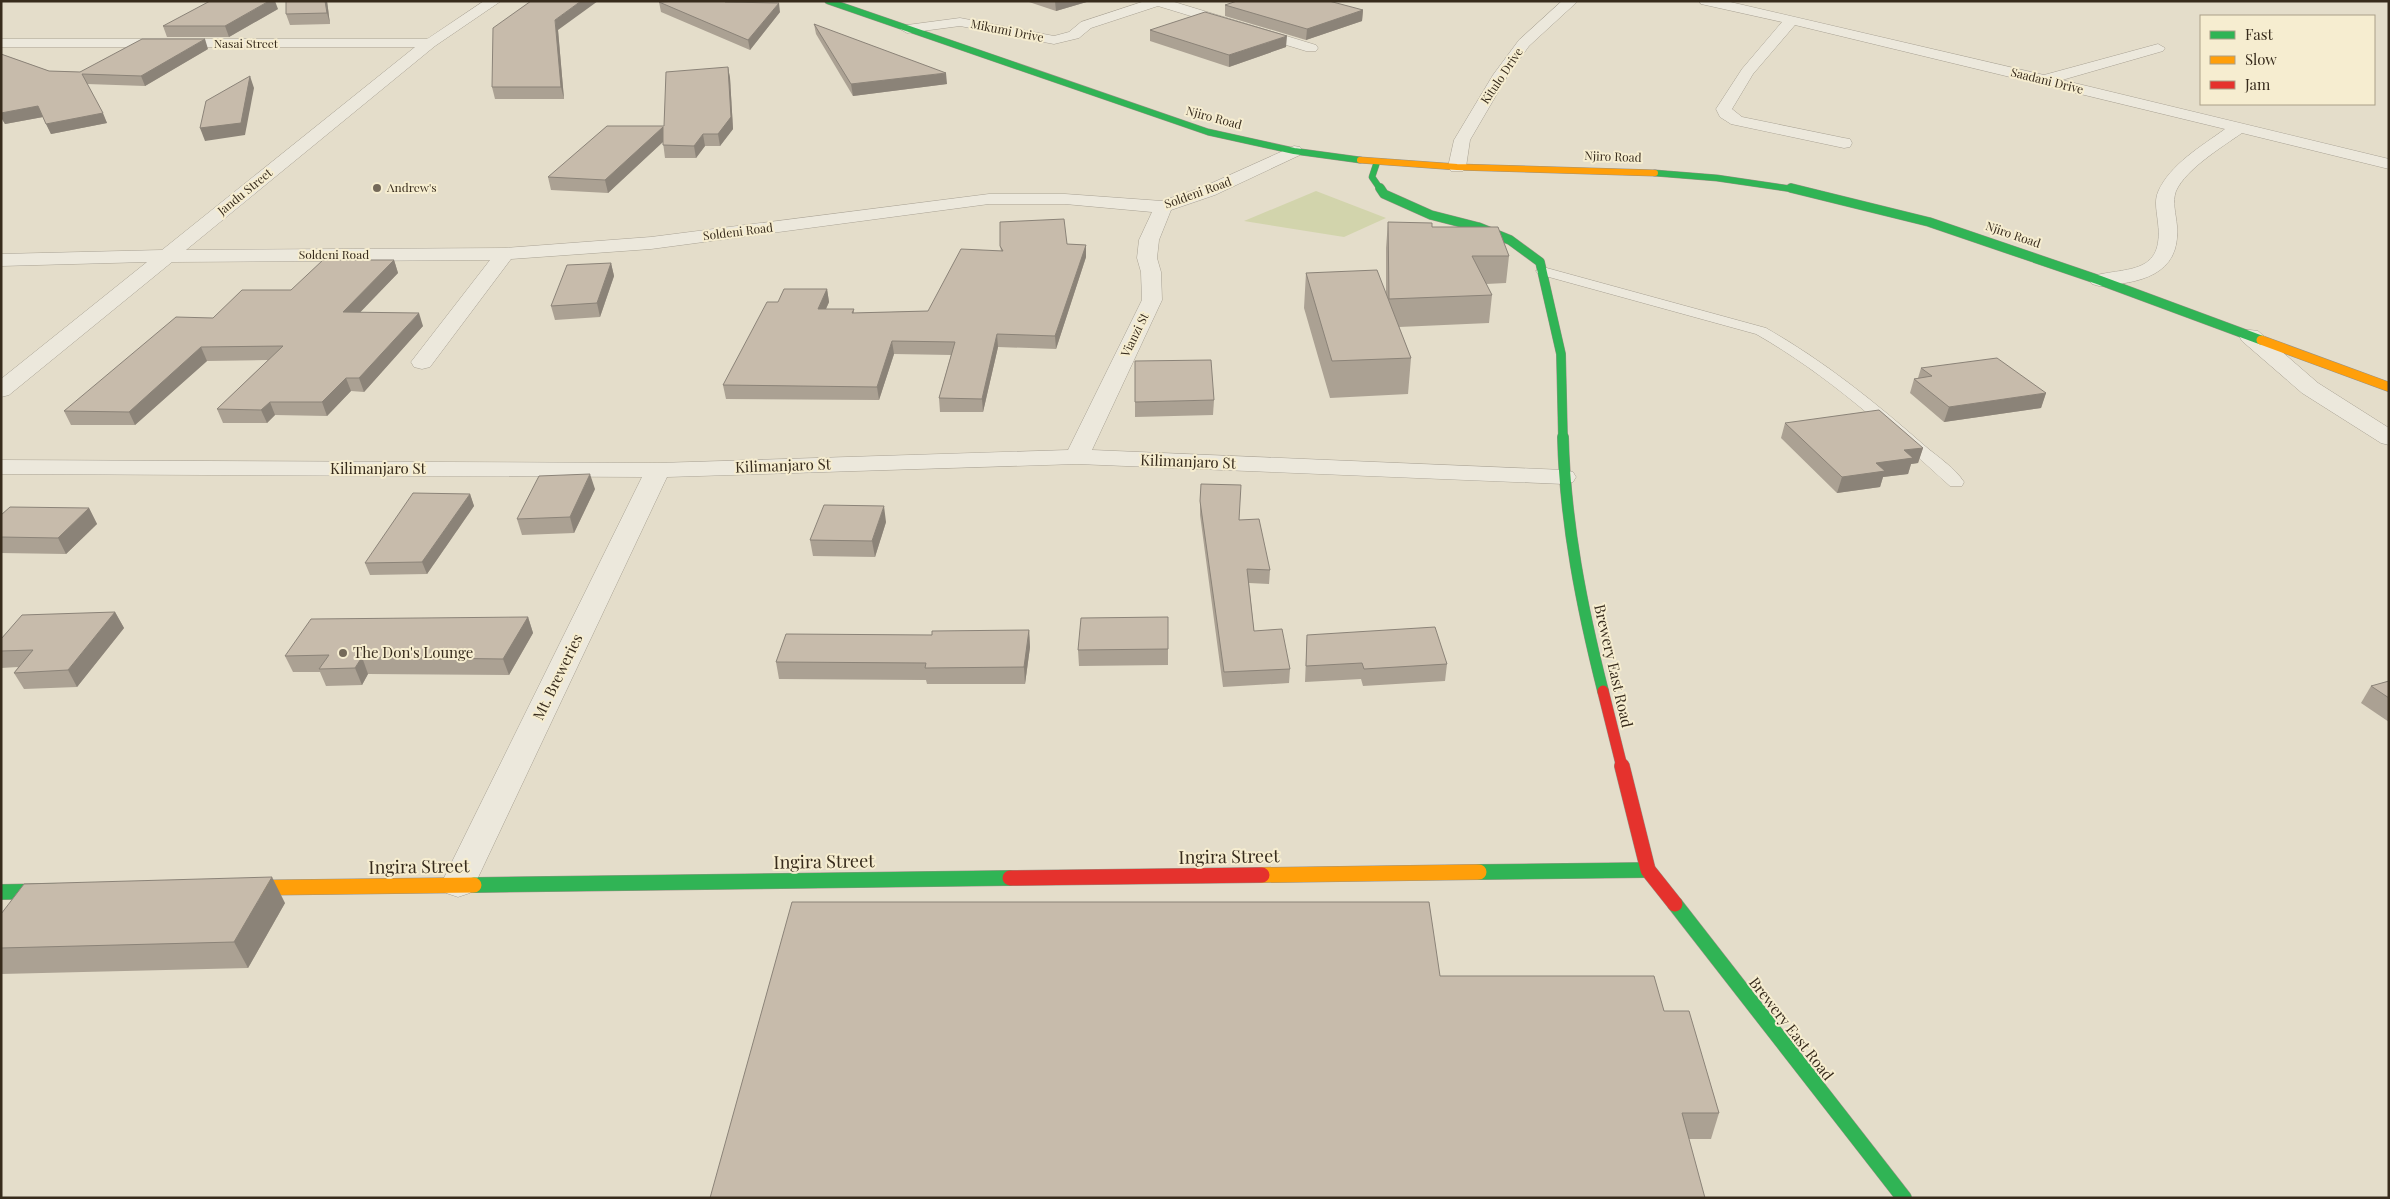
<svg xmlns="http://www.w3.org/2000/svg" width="2390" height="1199" font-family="'Playfair Display',serif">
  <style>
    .green { fill: #d2d4ac }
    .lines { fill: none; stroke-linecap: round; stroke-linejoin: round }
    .lane-casing { stroke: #a9a294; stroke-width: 1 }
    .street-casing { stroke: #a9a294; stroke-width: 1 }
    .fast-far3-casing { stroke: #989184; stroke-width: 7 }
    .fast-far2-casing { stroke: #989184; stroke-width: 10 }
    .fast-far1-casing { stroke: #989184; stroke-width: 12 }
    .fast-casing { stroke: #989184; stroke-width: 16 }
    .slow-far2-casing { stroke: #989184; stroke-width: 7 }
    .slow-far1-casing { stroke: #989184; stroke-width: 10 }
    .slow-casing { stroke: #989184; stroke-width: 16 }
    .jam-far1-casing { stroke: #989184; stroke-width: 12 }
    .jam-casing { stroke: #989184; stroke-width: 16 }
    .lane { fill: #ece8dc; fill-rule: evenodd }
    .street { fill: #ece8dc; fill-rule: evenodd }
    .fast-far3 { stroke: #30b455; stroke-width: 6 }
    .fast-far2 { stroke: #30b455; stroke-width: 9 }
    .fast-far1 { stroke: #30b455; stroke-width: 11 }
    .fast { stroke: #30b455; stroke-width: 15 }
    .slow-far2 { stroke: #ff9f0a; stroke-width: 6 }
    .slow-far1 { stroke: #ff9f0a; stroke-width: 9 }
    .slow { stroke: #ff9f0a; stroke-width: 15 }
    .jam-far1 { stroke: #e5322d; stroke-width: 11 }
    .jam { stroke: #e5322d; stroke-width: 15 }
    .wall { fill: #aba193 }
    .shaded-wall { fill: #8b8378 }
    .building { fill: #c7bbab; stroke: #8b8378 }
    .poi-dot { fill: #746959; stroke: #f6edd0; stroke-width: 2 }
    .labels { text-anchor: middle; stroke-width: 4; stroke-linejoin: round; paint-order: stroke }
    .far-street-label { font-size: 12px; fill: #372b1c; stroke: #f6edd0 }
    .far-poi-label { font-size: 12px; fill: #372b1c; stroke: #f6edd0; text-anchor: start }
    .street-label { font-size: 15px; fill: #372b1c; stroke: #f6edd0 }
    .poi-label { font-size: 15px; fill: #372b1c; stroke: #f6edd0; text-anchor: start }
    .near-street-label { font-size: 18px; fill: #372b1c; stroke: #f6edd0 }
  </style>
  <rect width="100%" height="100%" fill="#e4ddca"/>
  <polygon class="green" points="1316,191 1386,218 1344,237 1244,221"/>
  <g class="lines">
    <g class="lane-casing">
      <path id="lane" d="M1543,267l223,61c58,33 109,74 159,118 13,11 30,22 39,36l-2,4h-12c-62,-56 -122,-111 -194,-152l-218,-60 -2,-3z"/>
    </g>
    <g class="street-casing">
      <g id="street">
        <polygon points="484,1 501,1 435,46 186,250 505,248 651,237 989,194 1065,194 1162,201 1203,187 1294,146 1300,147 1303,151 1300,155 1215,195 1171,210 1159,240 1157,258 1161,272 1162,300 1092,450 1564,470 1573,472 1576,477 1573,482 1564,484 1077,464 667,477 475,884 470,893 458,897 446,893 441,884 642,477 1,474 1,460 658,463 1068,450 1142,300 1141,272 1137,258 1139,240 1152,212 1065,204 989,204 651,249 511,259 430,367 422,369 414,367 411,362 490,260 172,262 9,395 1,397 1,379 147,262 1,266 1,254 162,250 415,47 1,47 1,39 427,39"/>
        <polygon points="1145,1 1171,1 1316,45 1318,48 1316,51 1306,51 1158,6 1091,28 1079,38 1054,44 960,26 907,33 900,29 907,25 960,18 1054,36 1069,32 1081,22"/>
        <polygon points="1562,1 1578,1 1529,46 1508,75 1470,140 1466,167 1463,171 1451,171 1448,167 1454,140 1493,75 1519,40"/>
        <path d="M1699,1h27l318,74 114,-31 7,4 -2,3 -101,29 327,79v10l-147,-36c-20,14 -56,36 -66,58 -4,11 0,23 1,35 4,50 -38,57 -78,60l-7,-2 -3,-4 3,-4c36,-9 72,-1 66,-53 -1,-10 -4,-22 0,-31 12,-28 44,-46 67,-63l-430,-104 -42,49 -21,35 10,8 102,21 6,1 2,4 -2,4 -6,1 -113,-24 -11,-7 -4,-8 26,-40 40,-47 -81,-18z"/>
        <polygon points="2250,330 2258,331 2318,383 2389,428 2389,445 2381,443 2302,393 2242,341 2239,336 2242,331"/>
      </g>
    </g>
    <g class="fast-far3-casing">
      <g id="fast-far3">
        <polyline points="828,1 1208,132 1294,151 1360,160"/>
        <polyline points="1377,162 1372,177 1381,190"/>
        <polyline points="1655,173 1717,178 1799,190"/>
      </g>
    </g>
    <g class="fast-far2-casing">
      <g id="fast-far2">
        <polyline points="1380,188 1384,194 1431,215 1478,227 1510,240 1540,262 1561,354 1563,439"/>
        <polyline points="1791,188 1929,222 2099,280 2261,340"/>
      </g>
    </g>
    <g class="fast-far1-casing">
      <path id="fast-far1" d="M1563,437c2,86 19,171 40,254"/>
    </g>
    <g class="fast-casing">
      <g id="fast">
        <polyline points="1479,872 1648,870"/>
        <polyline points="474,885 1010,878"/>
        <polyline points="1,892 55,891"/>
        <polyline points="1675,904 1904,1198"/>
      </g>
    </g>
    <g class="slow-far2-casing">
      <polyline id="slow-far2" points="1360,160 1457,167 1655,173"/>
    </g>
    <g class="slow-far1-casing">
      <polyline id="slow-far1" points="2261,340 2389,387"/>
    </g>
    <g class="slow-casing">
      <g id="slow">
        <polyline points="1262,875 1479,872"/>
        <polyline points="240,888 474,885"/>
      </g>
    </g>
    <g class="jam-far1-casing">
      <polyline id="jam-far1" points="1603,691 1622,767"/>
    </g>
    <g class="jam-casing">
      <g id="jam">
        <polyline points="1622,766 1648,870 1675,904"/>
        <polyline points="1010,878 1262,875"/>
      </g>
    </g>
    <use href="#lane" class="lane"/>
    <use href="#street" class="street"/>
    <use href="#fast-far3" class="fast-far3"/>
    <use href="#fast-far2" class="fast-far2"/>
    <use href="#fast-far1" class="fast-far1"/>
    <use href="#fast" class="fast"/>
    <use href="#slow-far2" class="slow-far2"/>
    <use href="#slow-far1" class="slow-far1"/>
    <use href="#slow" class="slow"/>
    <use href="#jam-far1" class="jam-far1"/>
    <use href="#jam" class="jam"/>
  </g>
  <g class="wall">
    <polygon points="286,1 327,1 330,24 290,25 286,14"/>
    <polygon points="678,1 737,1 736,2 780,12 750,50 661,12 659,2"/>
    <polygon points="1026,1 1090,1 1056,11"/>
    <polygon points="1225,5 1363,10 1362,21 1306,40 1225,16"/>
    <polygon points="278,9 229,37 167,37 163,26"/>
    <polygon points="814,24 947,84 853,96 816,34"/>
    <polygon points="558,30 564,99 495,99 492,87"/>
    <polygon points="1150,30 1286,47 1229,67 1150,41"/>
    <polygon points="208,49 145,86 87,84 107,123 51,134 43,117 5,124 1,118 1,54 49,71 80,72"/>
    <polygon points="728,67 730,78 733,129 720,146 705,146 696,158 665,158 663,142 608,193 551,190 548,177 664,126"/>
    <polygon points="1388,222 1432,227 1509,256 1506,283 1486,284 1492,295 1489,323 1399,327 1411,358 1408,394 1330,398 1304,308 1306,273 1386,294 1386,248"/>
    <polygon points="1067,244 1086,245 1086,257 1056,349 998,347 983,412 940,412 939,398 951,355 894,354 879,400 726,399 723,385 778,302 827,289 829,302 826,309 854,309 854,313 928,311 1001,251 1000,246"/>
    <polygon points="394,260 398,273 360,312 423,326 364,392 351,391 327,416 275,415 267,423 223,423 217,409 268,360 207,361 135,425 71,425 64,411 213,318 291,290"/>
    <polygon points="611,263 614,276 600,317 555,320 551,306"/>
    <polygon points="1921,368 2046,393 2041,408 1944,422 1910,393 1914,379 1918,378"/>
    <polygon points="1214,400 1213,415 1135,417 1135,402"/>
    <polygon points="1785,423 1923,448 1918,463 1911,464 1908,474 1883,477 1880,487 1837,493 1781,438"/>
    <polygon points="595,489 574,533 522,535 517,519"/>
    <polygon points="470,494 474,506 427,574 370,575 365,563"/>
    <polygon points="1200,501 1239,520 1270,570 1269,584 1249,583 1254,631 1290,669 1289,683 1223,687 1200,515"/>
    <polygon points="89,508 97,524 66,554 1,553 1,515"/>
    <polygon points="886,522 875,557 813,556 810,540"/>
    <polygon points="115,612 124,628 77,687 24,689 14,673 18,667 1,668 1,651"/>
    <polygon points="528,617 533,633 509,675 368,674 362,685 326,686 320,672 293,672 285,656"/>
    <polygon points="1168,617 1168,665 1079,666 1078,650"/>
    <polygon points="1029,630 1030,647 1025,684 927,684 926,680 779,679 776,662 932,635"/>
    <polygon points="1307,635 1447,664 1445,681 1363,686 1361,679 1305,682"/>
    <polygon points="2389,681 2389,722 2361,703 2371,686"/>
    <polygon points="285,903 248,968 1,974 1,914"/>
    <polygon points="1440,976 1664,1011 1719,1113 1711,1139 1689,1139"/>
  </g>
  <g class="shaded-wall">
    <polygon points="269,1 275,1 278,9 229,37 225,26"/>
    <polygon points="325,1 327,1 330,24 327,13"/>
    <polygon points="581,1 598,1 558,30 564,99 561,87 555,20"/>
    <polygon points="1055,1 1090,1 1056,11"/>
    <polygon points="779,3 780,12 750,50 748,40"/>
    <polygon points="1363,10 1362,21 1306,40 1307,29"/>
    <polygon points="1287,36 1286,47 1229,67 1229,55"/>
    <polygon points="205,39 208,49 145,86 141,76"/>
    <polygon points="728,67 730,78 733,129 720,146 718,134"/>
    <polygon points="946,73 947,84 853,96 851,84"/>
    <polygon points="250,76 254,88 245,135 205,141 200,128"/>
    <polygon points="38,106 43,117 5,124 1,117 1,113"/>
    <polygon points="103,113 107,123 51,134 46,124"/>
    <polygon points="663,127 666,139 608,193 605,180"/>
    <polygon points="703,134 705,146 696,158 694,146"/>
    <polygon points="1086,245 1086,257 1056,349 1055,336"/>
    <polygon points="394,260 398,273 348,325 343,312"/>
    <polygon points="611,263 614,276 600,317 597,303"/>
    <polygon points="827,289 829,302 820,322 818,309"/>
    <polygon points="419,313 423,326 364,392 359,378"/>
    <polygon points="997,334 998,347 983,412 982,399"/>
    <polygon points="892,341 894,354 879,400 877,387"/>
    <polygon points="201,347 207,361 135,425 129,412"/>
    <polygon points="346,378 351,391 327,416 322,402"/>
    <polygon points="2046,393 2041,408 1944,422 1949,407"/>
    <polygon points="270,402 275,415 267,423 261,410"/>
    <polygon points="1923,448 1918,463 1911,464 1908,474 1883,477 1880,487 1837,493 1842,477 1876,463 1904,450"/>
    <polygon points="590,474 595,489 574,533 570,517"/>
    <polygon points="470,494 474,506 427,574 422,562"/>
    <polygon points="884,506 886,522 875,557 872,541"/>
    <polygon points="89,508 97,524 66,554 58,538"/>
    <polygon points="115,612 124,628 77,687 68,670"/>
    <polygon points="528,617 533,633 509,675 503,659"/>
    <polygon points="1029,630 1030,647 1025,684 1024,667"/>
    <polygon points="362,657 368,674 362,685 355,668"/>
    <polygon points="272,877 285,903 248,968 234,942"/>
  </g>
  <g class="building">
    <polygon points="210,1 269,1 225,26 163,26"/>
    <polygon points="286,1 325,1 327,13 286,14"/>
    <polygon points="531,1 581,1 555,20 561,87 492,87 493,28"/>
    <polygon points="678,1 726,1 725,2 779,3 748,40 659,2"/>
    <polygon points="1237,1 1329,1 1363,10 1307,29 1225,5"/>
    <polygon points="1205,12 1287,36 1229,55 1150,30"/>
    <polygon points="814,24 946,73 851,84"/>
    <polygon points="142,39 205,39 141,76 82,74 103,113 46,124 38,106 1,113 1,54 49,71 80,72"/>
    <polygon points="728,67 731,117 718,134 703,134 694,146 663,145 663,127 605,180 548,177 607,126 664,126 666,72"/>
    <polygon points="250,76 241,123 200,128 206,101"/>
    <polygon points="1064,219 1067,244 1086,245 1055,336 997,334 982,399 939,398 955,342 892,341 877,387 723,385 767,302 778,302 784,289 827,289 818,309 854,309 852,313 928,311 961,249 1003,251 1000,246 1000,222"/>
    <polygon points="1388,222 1432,223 1432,227 1498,227 1509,256 1472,256 1492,295 1389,299"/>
    <polygon points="323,260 394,260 343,312 419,313 359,378 346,378 322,402 270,402 261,410 217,409 283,346 201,347 129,412 64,411 176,317 213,318 242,290 291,290"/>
    <polygon points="611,263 597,303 551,306 567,265"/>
    <polygon points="1377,270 1411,358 1332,361 1306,273"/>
    <polygon points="1997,358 2046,393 1949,407 1914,379 1932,376 1921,368"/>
    <polygon points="1211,360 1214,400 1135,402 1135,361"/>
    <polygon points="1879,410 1923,448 1904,450 1913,458 1876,463 1885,471 1842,477 1785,423"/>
    <polygon points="590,474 570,517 517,519 539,476"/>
    <polygon points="1201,484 1241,485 1239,520 1259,519 1270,570 1247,569 1254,631 1282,629 1290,669 1224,672 1200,501"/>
    <polygon points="413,493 470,494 422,562 365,563"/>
    <polygon points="824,505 884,506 872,541 810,540"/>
    <polygon points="10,507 89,508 58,538 1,537 1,515"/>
    <polygon points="115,612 68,670 14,673 33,650 1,651 1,639 22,615"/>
    <polygon points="528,617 503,659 362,657 355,668 319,669 329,655 285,656 311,619"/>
    <polygon points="1168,617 1168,649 1078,650 1081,618"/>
    <polygon points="1435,627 1447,664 1364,669 1362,663 1306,666 1307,635"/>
    <polygon points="1029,630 1024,667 925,668 926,663 776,662 786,634 932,635 932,631"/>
    <polygon points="2389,681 2389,698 2371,686"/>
    <polygon points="272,877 234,942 1,948 1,914 24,884"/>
    <polygon points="792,902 1429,902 1440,976 1654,976 1664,1011 1689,1011 1719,1113 1682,1113 1705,1198 710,1198"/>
  </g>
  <g class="poi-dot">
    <circle cx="377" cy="188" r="5"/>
    <circle cx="343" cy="653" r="5"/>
  </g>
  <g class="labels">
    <g class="far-street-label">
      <text transform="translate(1007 31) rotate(11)" y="4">Mikumi Drive</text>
      <text x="246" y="48">Nasai Street</text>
      <text transform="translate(1502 76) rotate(-56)" y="4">Kitulo Drive</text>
      <text transform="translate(2047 81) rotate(14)" y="4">Saadani Drive</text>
      <text transform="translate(1214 118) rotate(15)" y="4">Njiro Road</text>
      <text transform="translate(1613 157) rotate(2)" y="4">Njiro Road</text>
      <text transform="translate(245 192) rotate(-39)" y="4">Jandu Street</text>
      <text transform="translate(1198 193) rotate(-20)" y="4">Soldeni Road</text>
      <text transform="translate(738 232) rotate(-7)" y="4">Soldeni Road</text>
      <text transform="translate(2013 235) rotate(19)" y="4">Njiro Road</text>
      <text x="334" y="259">Soldeni Road</text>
      <text transform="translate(1135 335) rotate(-64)" y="4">Vianzi St</text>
    </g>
    <g class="far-poi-label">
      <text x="387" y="192">Andrew's</text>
    </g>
    <g class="street-label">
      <text transform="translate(1188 462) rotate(2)" y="5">Kilimanjaro St</text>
      <text transform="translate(783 466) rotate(-2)" y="5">Kilimanjaro St</text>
      <text x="378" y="474">Kilimanjaro St</text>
      <text transform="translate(1613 666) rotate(77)" y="5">Brewery East Road</text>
      <text transform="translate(558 677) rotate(-64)" y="5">Mt. Breweries</text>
      <text transform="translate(1791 1029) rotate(52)" y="5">Brewery East Road</text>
    </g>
    <g class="poi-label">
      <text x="353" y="658">The Don's Lounge</text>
    </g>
    <g class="near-street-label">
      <text transform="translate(1229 857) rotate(-1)" y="6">Ingira Street</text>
      <text transform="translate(824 862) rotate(-1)" y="6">Ingira Street</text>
      <text transform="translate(419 867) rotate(-1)" y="6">Ingira Street</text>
    </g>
  </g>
  <rect width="2390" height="1199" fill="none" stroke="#372b1c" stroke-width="5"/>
  <rect x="2200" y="15" width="175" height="90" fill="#f6edd0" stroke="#aa9f88"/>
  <rect x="2210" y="31" width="25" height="8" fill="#30b455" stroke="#aa9f88"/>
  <text x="2245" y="40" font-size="15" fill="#372b1c">Fast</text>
  <rect x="2210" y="56" width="25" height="8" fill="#ff9f0a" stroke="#aa9f88"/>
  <text x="2245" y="65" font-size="15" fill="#372b1c">Slow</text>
  <rect x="2210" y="81" width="25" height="8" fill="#e5322d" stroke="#aa9f88"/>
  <text x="2245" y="90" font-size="15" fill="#372b1c">Jam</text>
</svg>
